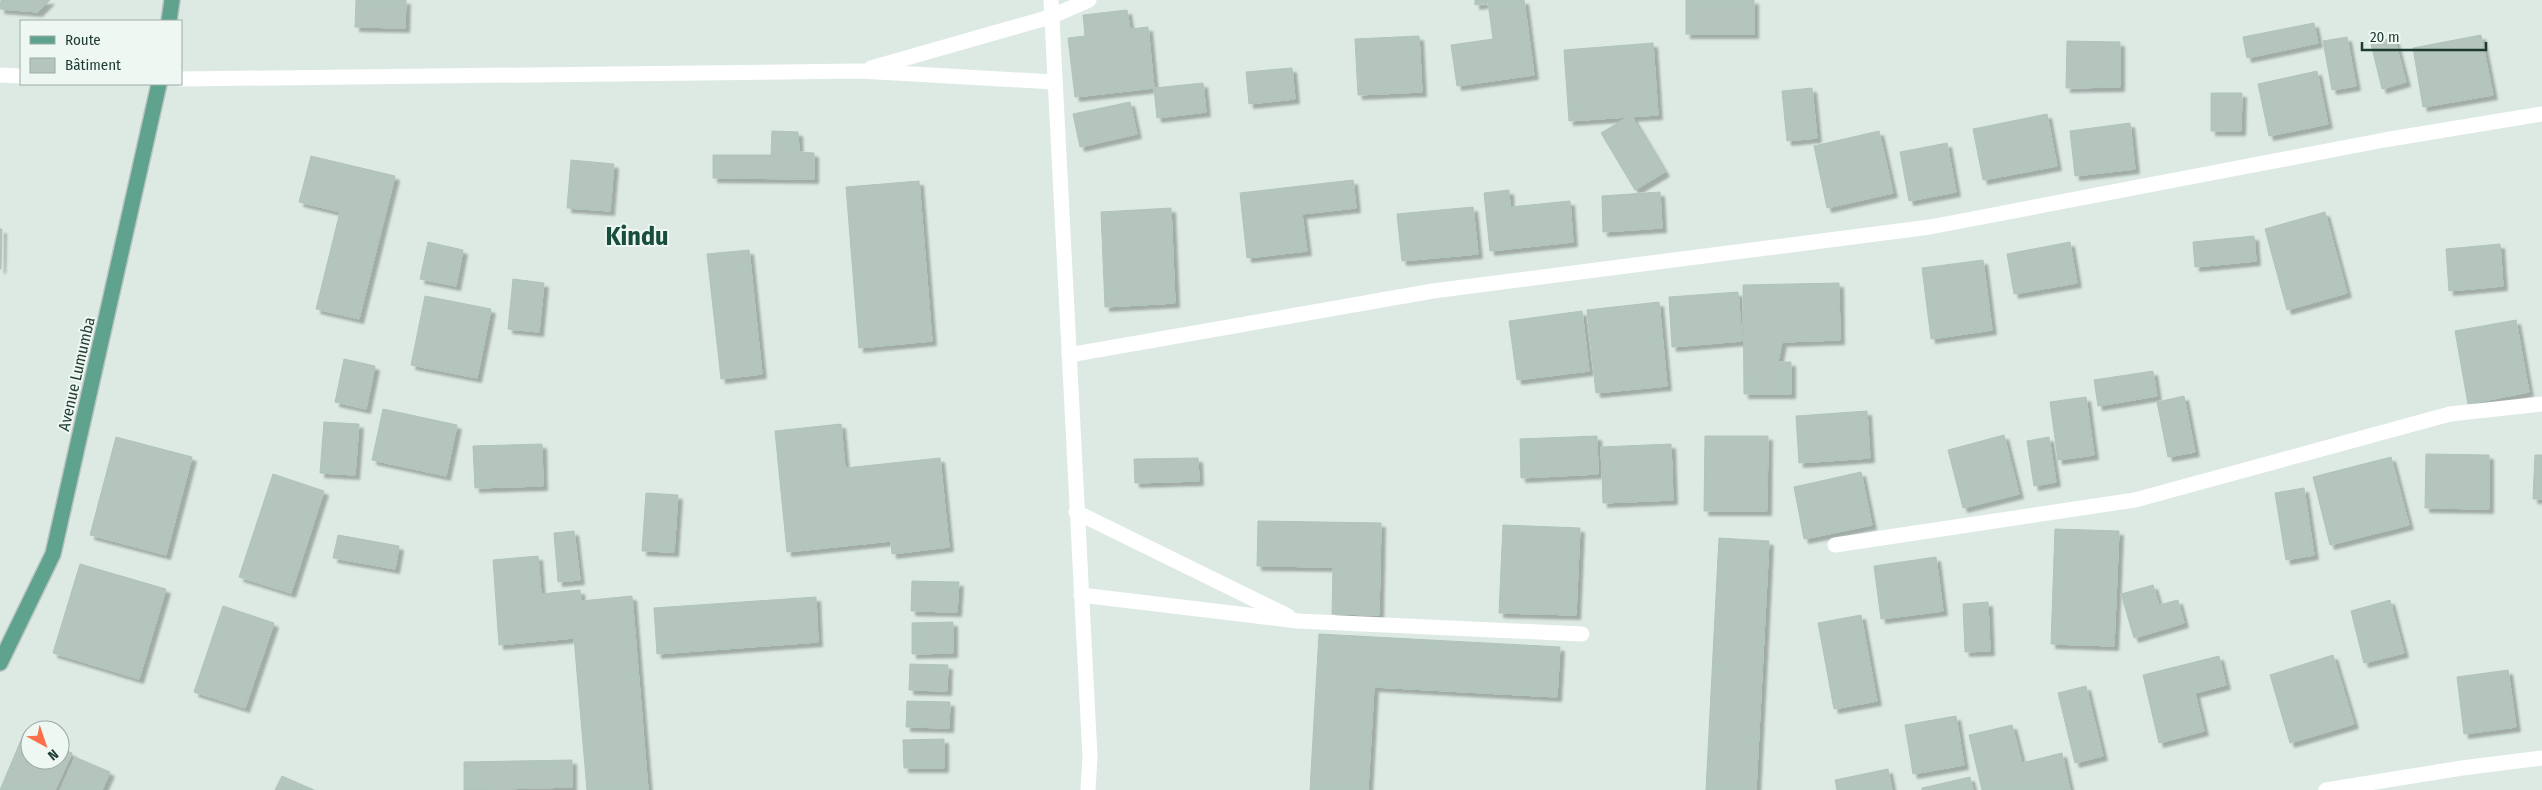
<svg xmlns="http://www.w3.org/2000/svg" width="2542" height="790" font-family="'Fira Sans Condensed',sans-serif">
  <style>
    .building { fill: #b3c5bd; stroke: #b0c4bb; filter: url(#shadow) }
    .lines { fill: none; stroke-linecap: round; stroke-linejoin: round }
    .primary-casing { stroke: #bcc4c2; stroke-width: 18 }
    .minor { stroke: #fff; stroke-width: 15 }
    .tertiary { stroke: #fff; stroke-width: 15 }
    .primary { stroke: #5fa38f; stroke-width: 15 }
    .labels { text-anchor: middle; stroke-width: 4; stroke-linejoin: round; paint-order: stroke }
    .street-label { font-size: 16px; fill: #1e3b32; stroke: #eef7f2 }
    .town-label { font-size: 26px; font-weight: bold; fill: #194e3f; stroke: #eef7f2 }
  </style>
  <defs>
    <filter id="shadow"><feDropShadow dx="4.5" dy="4.5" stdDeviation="1" flood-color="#0004"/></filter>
  </defs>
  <rect width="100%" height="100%" fill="#ddeae4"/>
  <g class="building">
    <polygon points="1,0 50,0 38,12 0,9"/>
    <polygon points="356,0 406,0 405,28 355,27"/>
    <polygon points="1475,0 1524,0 1534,75 1457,86 1451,45 1493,39 1488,3 1475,5"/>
    <rect x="1686" y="0" width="68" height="34"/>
    <polygon points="1127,10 1130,29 1148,27 1154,88 1075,97 1068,38 1085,36 1083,15"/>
    <polygon points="2314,23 2318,43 2247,58 2243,37"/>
    <polygon points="2481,35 2493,95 2423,107 2413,48"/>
    <polygon points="1419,36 1422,92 1358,95 1355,39"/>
    <polygon points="2347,37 2356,86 2332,90 2323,41"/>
    <polygon points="2394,37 2406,82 2382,89 2371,44"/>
    <polygon points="2067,41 2120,42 2120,87 2066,88"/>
    <polygon points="1653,43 1658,115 1569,121 1564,50"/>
    <polygon points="1292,68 1295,99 1249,104 1246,72"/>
    <polygon points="2317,71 2328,124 2269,136 2258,84"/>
    <polygon points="1203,83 1206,112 1157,118 1154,88"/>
    <polygon points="1812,88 1817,138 1787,141 1782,91"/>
    <polygon points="2211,93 2242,93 2241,131 2211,131"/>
    <polygon points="1130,102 1137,134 1080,147 1073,114"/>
    <polygon points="2047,114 2057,166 1983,180 1973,129"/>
    <polygon points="1631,115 1665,172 1635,190 1601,133"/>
    <polygon points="2130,123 2135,169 2075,176 2070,131"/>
    <polygon points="772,131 798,132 799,152 814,153 814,179 713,178 713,155 771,155"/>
    <polygon points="1879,131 1893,193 1827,208 1814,146"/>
    <polygon points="1947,143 1956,192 1909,201 1900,152"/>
    <polygon points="311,156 395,176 359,319 316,309 340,212 299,202"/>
    <polygon points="571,160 614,164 610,211 567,208"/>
    <polygon points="1353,180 1356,208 1302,214 1307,251 1247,258 1240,193"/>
    <polygon points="919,181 932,341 859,348 846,187"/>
    <polygon points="1509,190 1510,207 1570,201 1573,242 1490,251 1484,193"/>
    <polygon points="1660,192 1662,228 1603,232 1602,196"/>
    <polygon points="1473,207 1478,254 1402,261 1397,214"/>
    <polygon points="1171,208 1175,303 1105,307 1101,212"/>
    <polygon points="2325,212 2347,293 2287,310 2265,229"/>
    <polygon points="0,229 2,229 1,269 0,269"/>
    <polygon points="2254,236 2256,261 2195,267 2193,242"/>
    <polygon points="428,242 463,250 456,286 420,279"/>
    <polygon points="2070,242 2077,283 2014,294 2007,254"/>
    <polygon points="2500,244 2503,286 2449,291 2446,249"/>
    <polygon points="749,250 762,374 721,379 707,254"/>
    <polygon points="1983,260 1992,330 1931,339 1922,268"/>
    <polygon points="513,279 544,283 539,332 508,329"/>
    <polygon points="1839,283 1840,340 1782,342 1778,362 1791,362 1791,394 1744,394 1743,285"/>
    <polygon points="1738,292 1742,341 1672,347 1669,297"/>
    <polygon points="425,296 491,309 477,378 411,365"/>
    <polygon points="1659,302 1667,386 1596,393 1587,310"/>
    <polygon points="1582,311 1589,371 1517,380 1509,321"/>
    <polygon points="2516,320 2529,392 2468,404 2455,331"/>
    <polygon points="344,359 375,366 366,409 335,402"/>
    <polygon points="2153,371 2157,396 2098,406 2094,380"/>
    <polygon points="2184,396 2195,452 2168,457 2157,402"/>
    <polygon points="2086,397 2094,455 2058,460 2050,402"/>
    <polygon points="383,409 457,425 446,476 372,460"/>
    <polygon points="1867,411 1870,458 1799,463 1796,416"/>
    <polygon points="324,422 359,424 355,475 320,473"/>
    <polygon points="841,424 845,468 940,458 949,547 892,554 891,541 787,552 775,431"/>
    <polygon points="2004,435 2019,494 1963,508 1948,450"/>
    <polygon points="1597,436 1598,474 1521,478 1520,439"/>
    <polygon points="1705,436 1768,436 1767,511 1704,511"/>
    <polygon points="116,437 192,457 166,555 90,535"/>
    <polygon points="2049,437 2056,482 2034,486 2027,441"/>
    <polygon points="542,444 543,486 475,488 473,446"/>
    <polygon points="1671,444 1673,500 1603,503 1601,447"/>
    <polygon points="2426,454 2489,455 2489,509 2425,508"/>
    <polygon points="2535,455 2542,455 2542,499 2533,499"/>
    <polygon points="2391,457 2409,525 2330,545 2313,477"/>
    <polygon points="1198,458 1199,481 1135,483 1134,459"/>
    <polygon points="1861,472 1872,525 1804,539 1794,487"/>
    <polygon points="273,474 324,491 291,593 239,577"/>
    <polygon points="2304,488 2314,555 2286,560 2275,493"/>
    <polygon points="646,493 678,495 674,552 642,551"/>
    <polygon points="1258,521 1381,523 1379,615 1332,614 1333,567 1257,566"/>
    <polygon points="1503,525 1580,528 1576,615 1499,613"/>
    <polygon points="2055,529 2119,531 2114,646 2051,644"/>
    <polygon points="574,531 580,580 558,582 554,533"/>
    <polygon points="338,535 399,546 395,569 333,558"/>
    <polygon points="1719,538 1769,541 1756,790 1706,790"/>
    <polygon points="538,556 541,594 580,590 581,601 632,596 648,790 587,790 574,638 499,645 493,560"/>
    <polygon points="1936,557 1943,611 1881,619 1874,566"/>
    <polygon points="80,564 166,589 139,679 53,653"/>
    <polygon points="912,581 959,582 957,612 911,611"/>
    <polygon points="2153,585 2159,605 2178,600 2184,623 2134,638 2121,594"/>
    <polygon points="816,597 818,642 657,654 654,608"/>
    <polygon points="2390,600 2404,653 2364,663 2351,611"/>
    <polygon points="1988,602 1990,651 1965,652 1963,604"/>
    <polygon points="223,606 274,623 245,708 194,692"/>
    <polygon points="1861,615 1877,701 1834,709 1818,623"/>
    <polygon points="953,622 953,653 912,654 912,623"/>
    <polygon points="1319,634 1560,647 1557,697 1374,687 1368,790 1310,790"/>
    <polygon points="2333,655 2354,724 2290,743 2270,675"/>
    <polygon points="2219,656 2226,685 2195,693 2204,731 2159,743 2143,675"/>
    <polygon points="910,664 948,665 947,691 909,690"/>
    <polygon points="2508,670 2516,727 2464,734 2457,677"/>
    <polygon points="2086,686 2103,756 2075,763 2058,693"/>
    <polygon points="907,701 950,702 949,728 906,727"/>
    <polygon points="1956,716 1964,765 1913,774 1905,725"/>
    <polygon points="2012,725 2022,763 2062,753 2070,790 1982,790 1969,735"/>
    <polygon points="24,733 30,735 30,760 60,760 60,748 72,753 55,790 0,790"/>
    <polygon points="944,739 944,768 904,768 903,740"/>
    <polygon points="75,757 110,772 102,790 60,790"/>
    <polygon points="572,760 572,787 464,790 464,762"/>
    <polygon points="1888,769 1892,790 1837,790 1835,780"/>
    <polygon points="282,776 314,790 275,790"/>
    <polygon points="1970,777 1973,790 1922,790 1922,788"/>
  </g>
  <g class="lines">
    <g class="primary-casing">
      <g id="primary">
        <polyline points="169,21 172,0"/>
        <polyline points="0,663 53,554 159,84"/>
      </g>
    </g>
    <g class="minor">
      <polyline points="871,68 1050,17 1089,0"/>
      <polyline points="0,75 21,76"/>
      <polyline points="181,79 860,71 1054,82"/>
      <polyline points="1069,355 1433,291 1930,227 2384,140 2542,114"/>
      <polyline points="1076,512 1288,616"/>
      <polyline points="1835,545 2135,500 2450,414 2542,404"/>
      <polyline points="1081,595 1298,621 1582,634"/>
      <polyline points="2326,790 2462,768 2542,758"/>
    </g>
    <polyline class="tertiary" points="1051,0 1090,757 1088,790"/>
    <use href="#primary" class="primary"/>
  </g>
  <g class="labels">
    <g class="street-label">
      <text transform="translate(76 374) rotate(-77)" y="6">Avenue Lumumba</text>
    </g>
    <g class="town-label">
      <text x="637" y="245">Kindu</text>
    </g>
  </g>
  <rect x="20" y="20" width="162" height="65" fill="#eef7f2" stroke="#9baca5"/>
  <rect x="30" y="36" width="25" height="8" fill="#5fa38f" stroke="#9baca5"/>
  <text x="65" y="45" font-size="15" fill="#1e3b32">Route</text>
  <rect x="30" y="58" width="25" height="15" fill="#b3c5bd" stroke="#9baca5"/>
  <text x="65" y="70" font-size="15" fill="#1e3b32">Bâtiment</text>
  <g transform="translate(45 745) rotate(140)"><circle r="24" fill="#eef7f2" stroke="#9baca5"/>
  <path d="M0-4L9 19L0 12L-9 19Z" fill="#fb704b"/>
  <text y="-8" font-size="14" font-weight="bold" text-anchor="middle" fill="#1e3b32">N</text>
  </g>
  <path d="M2362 42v8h124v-8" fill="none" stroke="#1e3b32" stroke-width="2.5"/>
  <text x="2370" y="42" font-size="15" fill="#1e3b32" stroke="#eef7f2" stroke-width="4" paint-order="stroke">20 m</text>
</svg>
